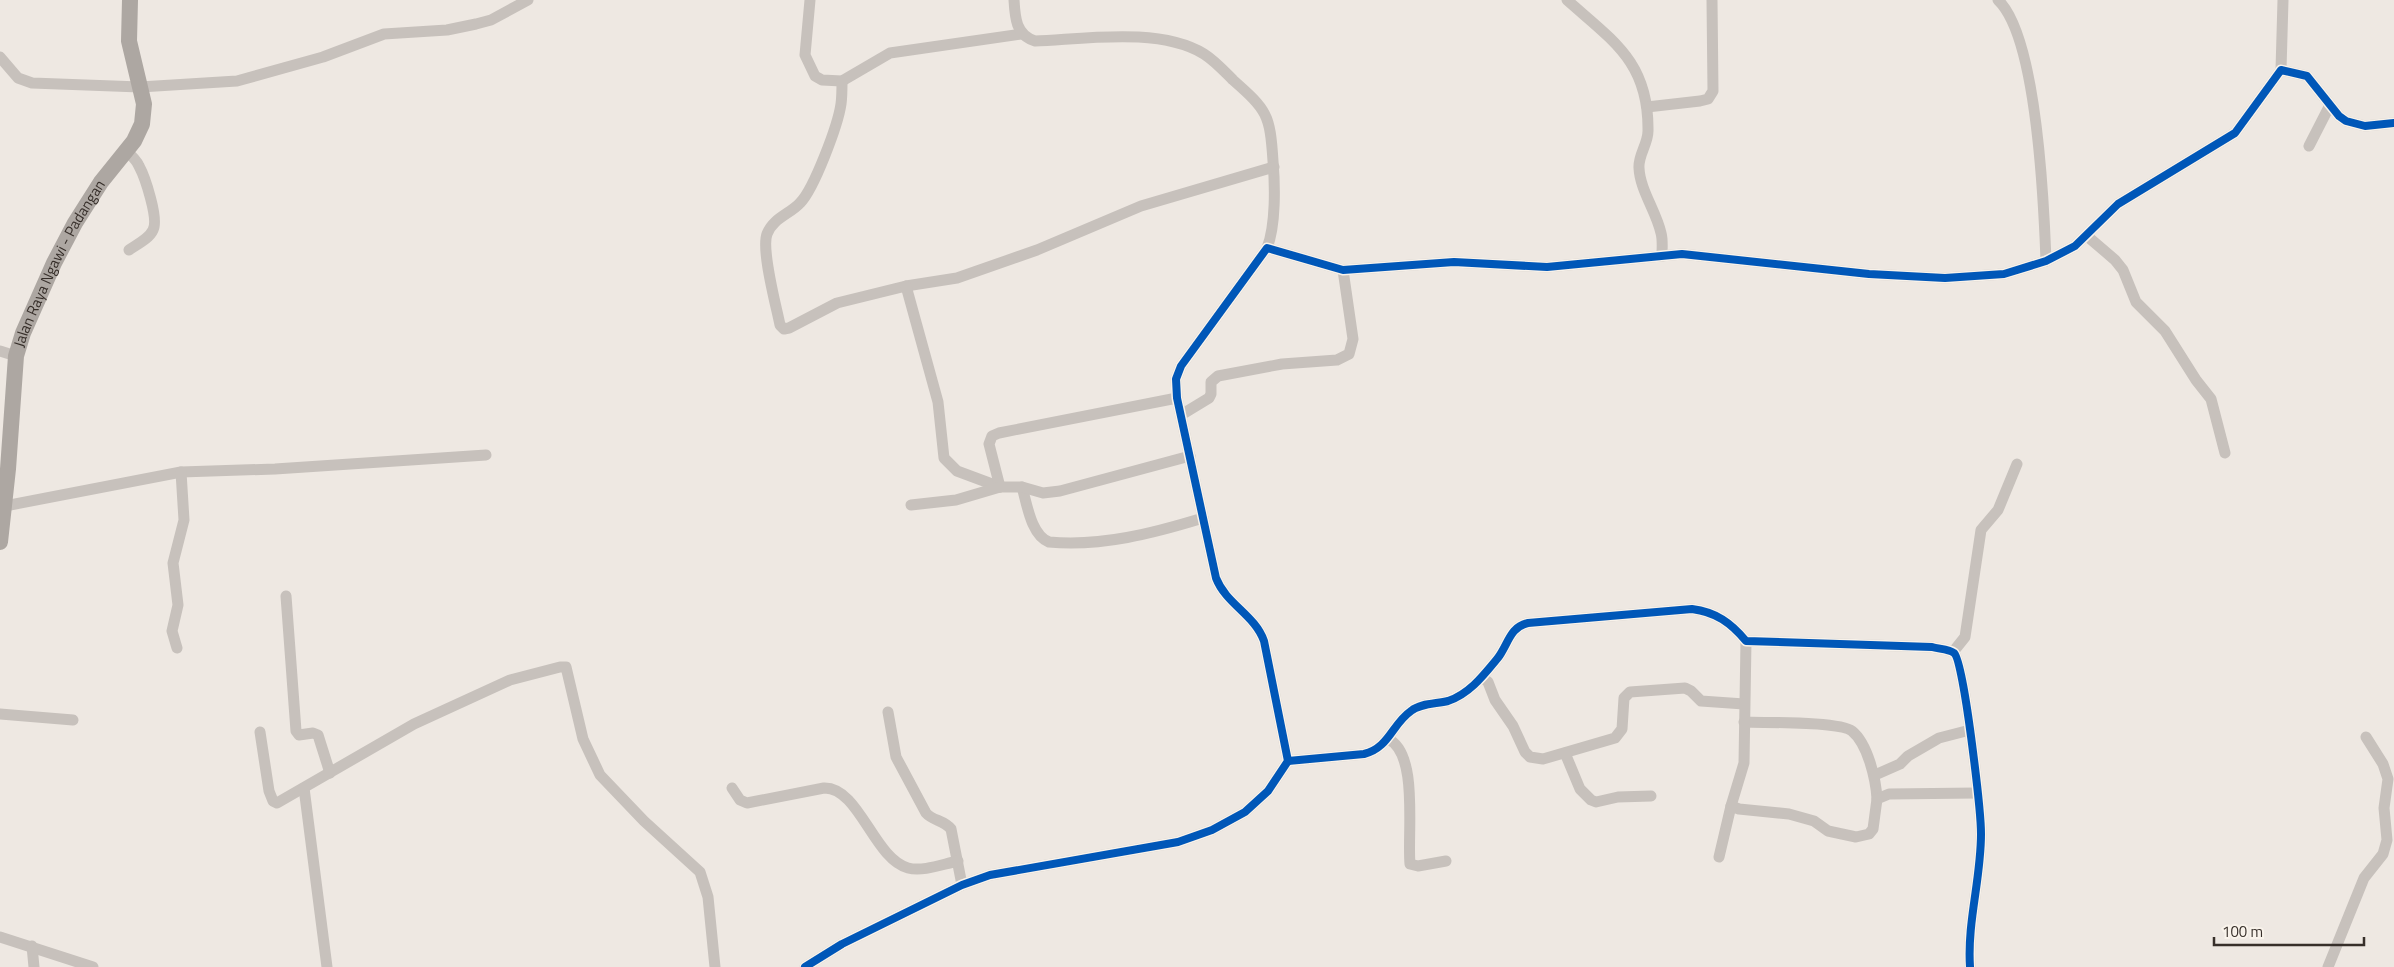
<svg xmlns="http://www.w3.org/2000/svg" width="2394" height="967" font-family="'Titillium Web',sans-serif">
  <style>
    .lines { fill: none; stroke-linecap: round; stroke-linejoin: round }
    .minor { stroke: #c7c1bc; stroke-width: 11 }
    .highway { stroke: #ada7a2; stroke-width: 16 }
    .cycleway-casing { stroke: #f9f3eb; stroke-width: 11 }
    .cycleway { stroke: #0057b8; stroke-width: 8 }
    .labels { text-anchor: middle; stroke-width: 4; stroke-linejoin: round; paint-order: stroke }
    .street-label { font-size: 15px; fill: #372f2a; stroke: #f9f3eb }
  </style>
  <rect width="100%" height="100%" fill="#eee8e2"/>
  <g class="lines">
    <g class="minor">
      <polyline points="810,0 805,55 815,76 822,80 842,81 890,53 1021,34"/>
      <path d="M1014,0c1,18 2,35 21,41 50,-2 125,-14 169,13 11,7 20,17 29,26 34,30 37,34 40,81 2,24 3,64 -6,87"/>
      <path d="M1567,0c46,41 82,62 81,131 0,13 -10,24 -9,37 1,22 17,43 22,65 2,7 1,15 1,23"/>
      <path d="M1998,0c39,37 46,206 48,261"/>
      <polyline points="0,57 18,78 32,83 140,87 237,81 323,57 384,34 447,30 476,24 491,20 528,0"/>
      <polyline points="2281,70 2283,0"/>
      <path d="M842,81c0,8 0,16 -1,23 -3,21 -27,85 -41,99 -10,11 -27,15 -33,31 -6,16 9,71 13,91l4,4 5,-1 48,-25 69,-17 51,-8 80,-28 104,-44 133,-39"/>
      <polyline points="1647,107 1700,101 1708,99 1713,91 1712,0"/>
      <polyline points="2309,146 2330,105"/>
      <path d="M126,151c5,4 10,8 13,15 6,11 20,53 14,64 -4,9 -17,15 -24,20"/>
      <polyline points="2087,236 2115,260 2123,270 2136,302 2165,331 2196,380 2211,399 2225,453"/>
      <polyline points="906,286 938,402 944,458 957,471 1000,487"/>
      <polyline points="0,351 16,356"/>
      <polyline points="1181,415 1209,398 1211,394 1211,382 1218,376 1282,364 1337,360 1349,354 1353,339 1343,270"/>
      <polyline points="1000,487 989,444 992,436 999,433 1177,398"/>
      <path d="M1022,487c5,17 9,48 27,55 52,5 105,-9 154,-24"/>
      <polyline points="911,505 956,500 1000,487 1022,487 1043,493 1060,491 1190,456"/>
      <polyline points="5,506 181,472 275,469 486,455"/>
      <polyline points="286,596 296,731 299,735 313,733 318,735 330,773"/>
      <polyline points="177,648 172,631 178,605 173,563 184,520 181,472"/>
      <polyline points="1953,652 1965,637 1981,530 1998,510 2017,464"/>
      <polyline points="1482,677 1488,682 1495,700 1513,726 1525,752 1530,757 1543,759 1615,738 1622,729 1624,698 1630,692 1685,688 1691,691 1701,701 1744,704"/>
      <path d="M888,712l8,45 30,56c7,8 18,7 25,16l11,56"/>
      <polyline points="0,714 73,720"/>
      <path d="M1744,722c20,1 95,-1 108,9 16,13 24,49 25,68"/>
      <polyline points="260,732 269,791 273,801 277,803 414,724 510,680 560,667 566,667 583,739 600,775 644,821 700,872 708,897 715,967"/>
      <path d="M1388,739c31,14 19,95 22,125l8,2 28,-5"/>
      <polyline points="1565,753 1580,789 1591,800 1596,802 1618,797 1651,796"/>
      <path d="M1288,761l76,-7c25,-6 28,-30 47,-43 10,-8 25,-7 37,-10 21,-7 35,-25 49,-42 11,-13 12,-32 31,-36l164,-14c24,3 39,14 54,32l186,6c6,2 17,2 22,6 10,7 27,160 27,181 0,45 -14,88 -11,133"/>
      <polyline points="1875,775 1900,764 1908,756 1939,738 1970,730"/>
      <polyline points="304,788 327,967"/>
      <path d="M732,788l8,12 7,3 77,-15c35,-1 50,71 84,80 15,4 35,-4 50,-7"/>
      <polyline points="1731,806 1739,809 1789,814 1814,821 1828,831 1856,837 1869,834 1873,829 1877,799 1889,794 1976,793"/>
      <polyline points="1719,857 1731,806 1744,763 1746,641"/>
      <polyline points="0,937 93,967"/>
      <polyline points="32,946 34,967"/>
      <path d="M805,967l37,-23 120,-59 28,-10 188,-33 34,-12 33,-18 23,-21 20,-30 -24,-120c-9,-26 -38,-37 -48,-63l-39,-180 -1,-19 5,-13 86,-118 76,22 111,-8 93,5 135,-13 187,20 76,4 59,-4 42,-13 29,-15 43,-42 117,-71 46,-63 26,6 32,40 7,5 19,5 29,-3"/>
      <polyline points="2328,967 2364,878 2383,854 2387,840 2384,808 2388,779 2383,764 2366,737"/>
    </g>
    <path class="highway" id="s1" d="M0,542l8,-73 8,-113 7,-23 31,-70 21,-40 26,-41 33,-41 8,-17 2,-20 -15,-63 1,-41"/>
    <g class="cycleway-casing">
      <g id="cycleway">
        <path d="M1288,761l76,-7c25,-6 28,-30 47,-43 10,-8 25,-7 37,-10 21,-7 35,-25 49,-42 11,-13 12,-32 31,-36l164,-14c24,3 39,14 54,32l186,6c6,2 17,2 22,6 10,7 27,160 27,181 0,45 -14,88 -11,133"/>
        <path d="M805,967l37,-23 120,-59 28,-10 188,-33 34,-12 33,-18 23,-21 20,-30 -24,-120c-9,-26 -38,-37 -48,-63l-39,-180 -1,-19 5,-13 86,-118 76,22 111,-8 93,5 135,-13 187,20 76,4 59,-4 42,-13 29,-15 43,-42 117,-71 46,-63 26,6 32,40 7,5 19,5 29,-3"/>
      </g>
    </g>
    <use href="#cycleway" class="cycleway"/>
  </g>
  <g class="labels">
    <g class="street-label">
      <text dy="5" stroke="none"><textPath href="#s1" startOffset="289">Jalan Raya Ngawi - Padangan</textPath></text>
    </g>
  </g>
  <path d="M2214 937v8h150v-8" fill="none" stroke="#372f2a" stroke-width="2.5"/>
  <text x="2222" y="937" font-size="15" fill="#372f2a" stroke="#f9f3eb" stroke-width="4" paint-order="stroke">100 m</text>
</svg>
